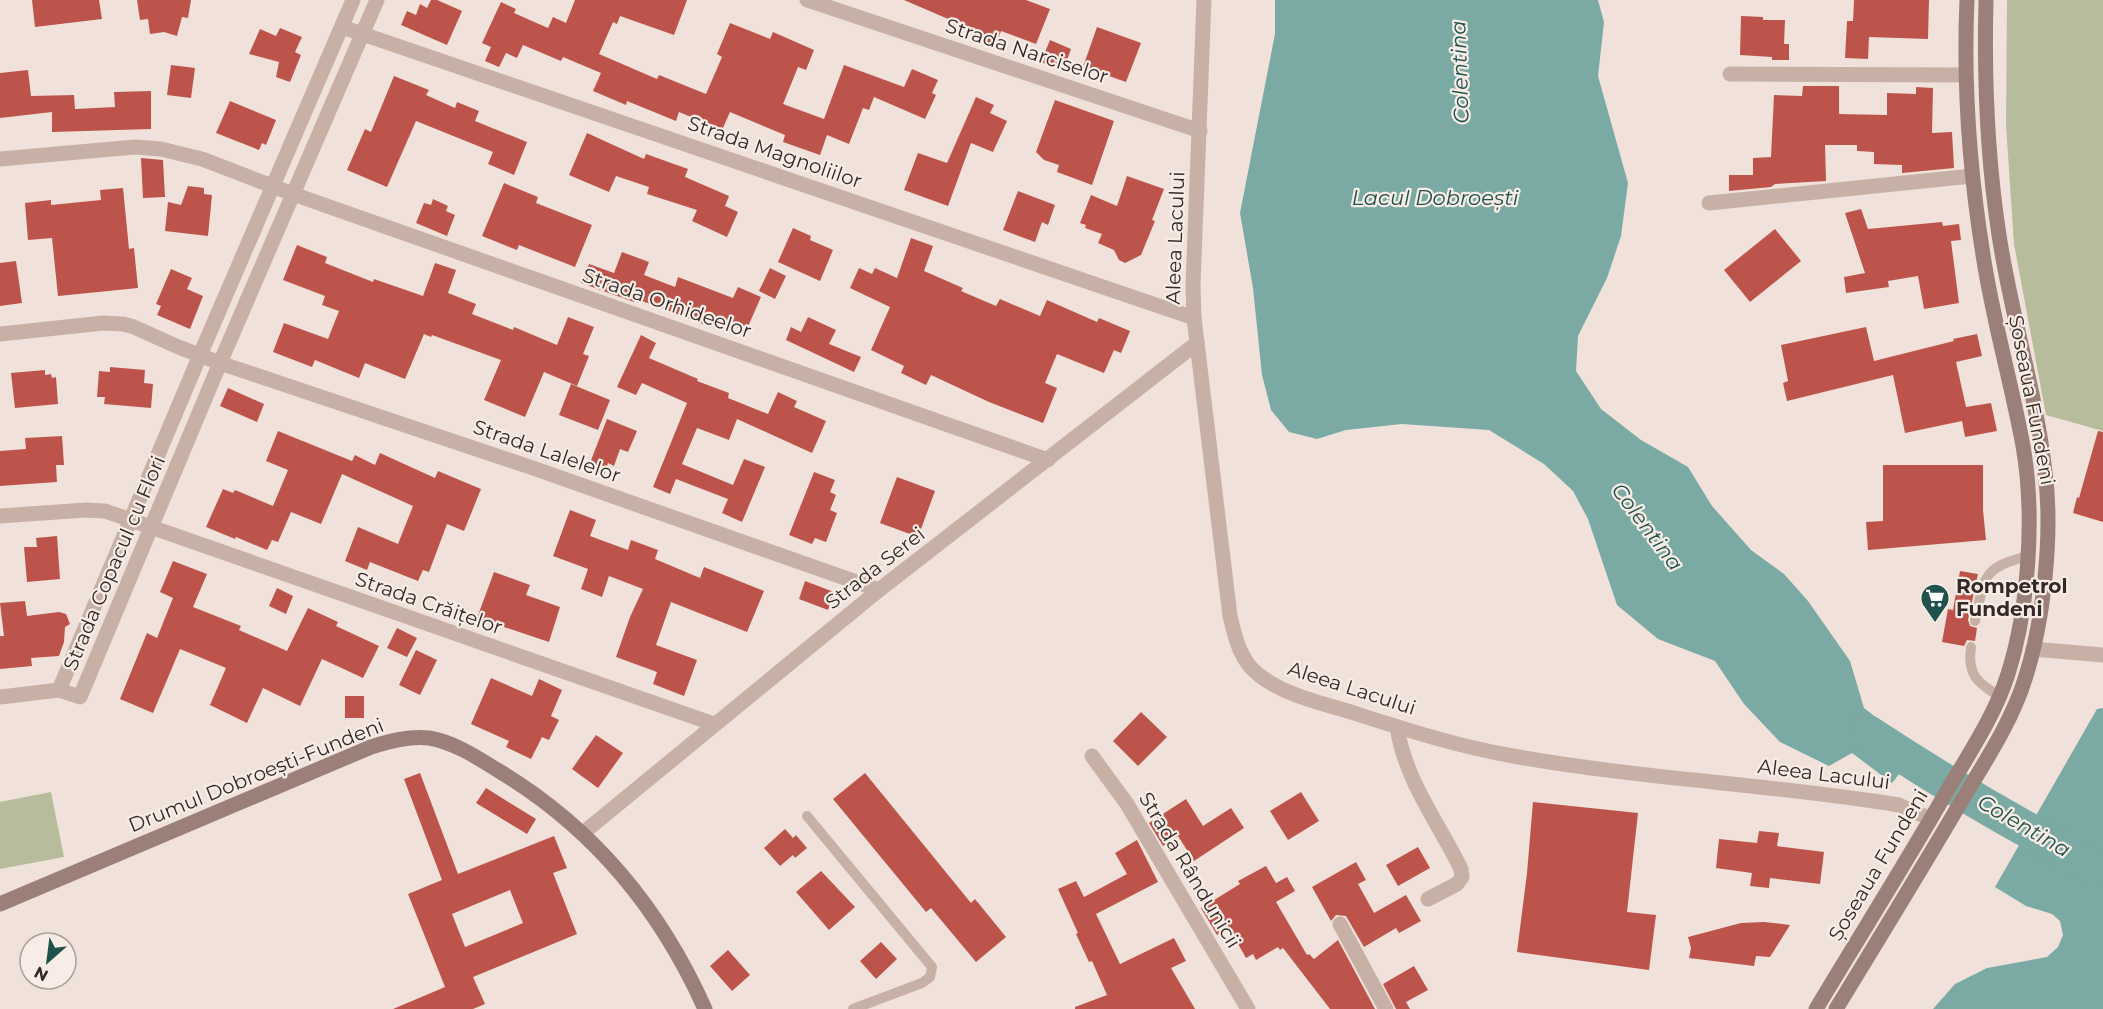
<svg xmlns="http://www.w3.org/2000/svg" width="2103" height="1009" font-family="Montserrat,sans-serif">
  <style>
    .green { fill: #b7bd9c }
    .water { fill: #7baaa5 }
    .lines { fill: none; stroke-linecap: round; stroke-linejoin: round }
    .river { stroke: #7baaa5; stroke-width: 36 }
    .building { fill: #bd544b; fill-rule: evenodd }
    .lane { stroke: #c7b1a7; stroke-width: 10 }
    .street { stroke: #c7b1a7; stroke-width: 15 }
    .secondary { stroke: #9a8079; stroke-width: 15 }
    .labels { text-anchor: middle; stroke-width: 4.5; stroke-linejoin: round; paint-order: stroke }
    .street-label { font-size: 20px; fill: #342927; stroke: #f8ede6 }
    .poi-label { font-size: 20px; font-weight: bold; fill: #342927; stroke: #f8ede6; text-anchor: start }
    .water-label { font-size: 21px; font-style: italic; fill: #20524d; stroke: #f8ede6 }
  </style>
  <rect width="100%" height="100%" fill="#f0e2da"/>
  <g class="green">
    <polygon points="2007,0 2103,0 2103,431 2046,415 2014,244 2006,125"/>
    <polygon points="51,792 64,857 0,869 0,802"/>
  </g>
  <g class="water">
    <polygon points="1275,0 1598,0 1604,22 1598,76 1628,183 1621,236 1607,278 1578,336 1576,371 1601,409 1641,440 1688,467 1712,506 1751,550 1784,574 1808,601 1850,661 1864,708 1918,750 1892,783 1852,753 1829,766 1780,742 1744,704 1715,661 1658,639 1617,605 1588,519 1573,491 1544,464 1489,430 1402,424 1346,430 1317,439 1289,432 1271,410 1262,375 1253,288 1240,213 1275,34"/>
    <polygon points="2103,708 2103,1009 1933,1009 1955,984 1987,968 2047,957 2058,947 2063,935 2060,921 2052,914 2026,906 1995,887 2097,709"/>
  </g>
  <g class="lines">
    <path class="river" d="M1868,733c76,50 154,96 235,137"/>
  </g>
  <g class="building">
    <polygon points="32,0 99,0 102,19 35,27"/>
    <polygon points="137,0 191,0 188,18 182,17 177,36 164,32 150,34 148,19 140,20"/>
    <polygon points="431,0 437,0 462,11 447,45 401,25 407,11 416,15 420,4 427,8"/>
    <polygon points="575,0 687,0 674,35 620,16 617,24 613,22 599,54 657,79 659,75 706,94 722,57 717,54 730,23 770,39 773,32 814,50 806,70 798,67 783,104 824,119 844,65 904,87 912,69 938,80 932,93 936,95 925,119 874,97 869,110 863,108 849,144 827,135 820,155 783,142 785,135 730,112 722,130 679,112 676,121 627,101 626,105 593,91 601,73 563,57 561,61 523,45 517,58 506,53 499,67 485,61 491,47 482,43 501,2 516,9 514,13 548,28 553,17 566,23"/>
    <polygon points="904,0 1026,0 1050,9 1036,44 1001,31 995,46 981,40 983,34"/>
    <polygon points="1854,0 1929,0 1928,39 1869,37 1868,59 1845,58 1847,21 1853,21"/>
    <polygon points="1741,16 1763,17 1763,20 1785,20 1784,44 1789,44 1789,60 1772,60 1772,57 1740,55"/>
    <polygon points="1097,27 1141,43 1126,82 1083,67"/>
    <polygon points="280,28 302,37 295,52 301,55 290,82 276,77 279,62 249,54 260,29 276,36"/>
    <polygon points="1050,40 1071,49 1063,71 1041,62"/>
    <polygon points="171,65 195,68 191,98 167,95"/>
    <polygon points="28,70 31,96 74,95 75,109 115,107 114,92 151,91 151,129 52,132 52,112 0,118 0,73"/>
    <polygon points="394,76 429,90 426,95 455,108 457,102 479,111 475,121 527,142 514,175 488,164 493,152 416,121 387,187 347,170 365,129 371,132"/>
    <polygon points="1803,86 1839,86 1839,114 1887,115 1887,93 1916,94 1916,87 1933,88 1932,133 1952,132 1954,168 1902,173 1902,165 1874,164 1874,152 1857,151 1857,145 1825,145 1826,181 1775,184 1771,187 1729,191 1729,175 1753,175 1753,158 1771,157 1774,95 1802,96"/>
    <polygon points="976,97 994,105 990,113 1007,121 993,152 971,143 948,206 904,190 918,153 947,163"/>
    <polygon points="1055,100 1114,121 1092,185 1057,172 1059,165 1044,160 1036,152"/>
    <polygon points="230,101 276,120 266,145 262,143 259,150 216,133"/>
    <polygon points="587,133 644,159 646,154 688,169 685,177 729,196 725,206 738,212 727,237 692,221 697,210 647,194 649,187 616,176 609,192 569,175"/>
    <polygon points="141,158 163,160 165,197 143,198"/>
    <polygon points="1127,176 1164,189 1152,220 1155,221 1141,255 1125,263 1119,260 1114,250 1098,243 1102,234 1085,228 1086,225 1080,223 1091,195 1117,206"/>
    <polygon points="504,183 538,197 536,203 592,225 575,267 519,245 517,250 482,236"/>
    <polygon points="188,186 204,188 204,194 212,195 208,236 165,231 168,202 181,205"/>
    <polygon points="123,188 129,249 134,248 138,288 58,296 52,238 28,240 25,203 51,200 51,205 101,200 100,190"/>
    <polygon points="1018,191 1055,205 1048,225 1042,222 1035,242 1003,230"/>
    <polygon points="433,199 448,206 446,211 455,215 447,236 416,223 424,203 431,205"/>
    <polygon points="1861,209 1868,229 1942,222 1943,226 1959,224 1961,240 1951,241 1959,303 1924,309 1918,276 1888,281 1889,287 1846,293 1844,277 1865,273 1845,213"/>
    <polygon points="793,228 811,236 810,240 833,250 820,281 778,262"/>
    <polygon points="1775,229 1801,261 1750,302 1724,270"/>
    <polygon points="911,238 933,246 924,271 963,288 961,291 996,306 1000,299 1040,316 1047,300 1097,322 1099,318 1130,331 1121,353 1114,350 1104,373 1057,354 1045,383 1057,388 1043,423 989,402 931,375 926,385 901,373 904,366 871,350 890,307 850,288 859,268 872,274 875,268 897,278"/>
    <polygon points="297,245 327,257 325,263 373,282 374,279 423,296 435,263 456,270 448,293 476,304 472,314 513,330 514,327 557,345 568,317 594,327 583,354 589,356 577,386 544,372 525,417 484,400 501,360 432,335 431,337 424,334 405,379 365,363 359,378 315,360 312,367 273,352 284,323 328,339 339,311 322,305 325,296 283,280"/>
    <polygon points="622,252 649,262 644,275 675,287 678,277 733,298 738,287 761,297 746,331 712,317 708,326 651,304 635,299 634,302 581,283 589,264 614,273"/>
    <polygon points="16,261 22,303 0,306 0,263"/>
    <polygon points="770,268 786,276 775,299 759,291"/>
    <polygon points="171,269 192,278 187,289 203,296 190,329 157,315 161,306 156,304"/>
    <polygon points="808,317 836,330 829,344 861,357 854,372 786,340 791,327 801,332"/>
    <polygon points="1866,327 1874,361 1954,341 1953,339 1977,334 1982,356 1956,362 1966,407 1991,403 1997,431 1965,437 1962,421 1905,433 1893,375 1787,401 1783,383 1788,381 1781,345"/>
    <polygon points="641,335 656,343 649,358 698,379 697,381 729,393 728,398 768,414 778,392 797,401 794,407 826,421 812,453 737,419 729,440 697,428 682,464 733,485 744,459 765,467 742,522 722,513 728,499 676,479 670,494 653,487 687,403 642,383 636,395 617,387"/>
    <polygon points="110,367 145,370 144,383 153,384 151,408 104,404 105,397 97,397 99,371 110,372"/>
    <polygon points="45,370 45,375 51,374 52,378 56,377 58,404 15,408 11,373"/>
    <polygon points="571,384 610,400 598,430 559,415"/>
    <polygon points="228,388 264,404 257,422 220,406"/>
    <polygon points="607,419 637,431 628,452 620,449 614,466 608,463 604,475 588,468"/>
    <polygon points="278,431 352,461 355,455 375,465 380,453 435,478 438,471 481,489 464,531 447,524 429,572 423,570 418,581 370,562 367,570 345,561 358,527 398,544 413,506 342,474 321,524 291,512 278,542 272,540 267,550 236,537 235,539 206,527 223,489 233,493 235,490 273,506 288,470 266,461"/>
    <polygon points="2098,431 2103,432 2103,522 2073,513 2077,497 2079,498"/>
    <polygon points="62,436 64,465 56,465 57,482 0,486 0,451 26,449 25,438"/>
    <polygon points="1883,465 1983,465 1983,510 1986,540 1868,550 1866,522 1883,521"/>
    <polygon points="814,472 835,480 830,492 836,495 830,510 837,513 826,542 815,538 812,544 789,535"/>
    <polygon points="897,477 935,491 918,537 880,523"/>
    <polygon points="570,510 596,520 590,536 628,550 631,540 658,550 655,559 700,578 704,567 764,591 747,632 671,602 656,645 697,660 684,696 653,684 657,672 616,657 630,617 643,589 609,576 602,597 581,589 588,569 553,556"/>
    <polygon points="57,536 60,579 27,582 24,547 37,547 36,538"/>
    <polygon points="173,561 207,574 193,607 241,626 239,630 287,651 308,608 338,622 336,626 379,646 363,678 322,659 300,706 263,688 247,723 210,705 226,668 180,649 153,713 120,699 147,633 157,638 173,598 160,592"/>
    <polygon points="1960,571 1978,574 1968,620 1970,626 1977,628 1975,641 1967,640 1964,646 1942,642 1948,609 1953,610"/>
    <polygon points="494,572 530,585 526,595 560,607 549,642 477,618"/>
    <polygon points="805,581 834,592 828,610 799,599"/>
    <polygon points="277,588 293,596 286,614 269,606"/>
    <polygon points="25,601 27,616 59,612 66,614 70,624 65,627 64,642 59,656 31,658 32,666 0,669 0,636 4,636 0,603"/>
    <polygon points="397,628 417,638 407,657 387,648"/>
    <polygon points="416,650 437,660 420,695 399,685"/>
    <polygon points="491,678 532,696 539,679 562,690 551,716 559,720 549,740 542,737 531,759 506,747 509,741 471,724"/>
    <rect x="345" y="696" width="19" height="22"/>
    <polygon points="1141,712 1167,737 1138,766 1113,741"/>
    <polygon points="596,735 623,753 598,788 572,769"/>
    <path d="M420,773l38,101 96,-38 13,32 -14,5 24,61 -104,43 12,27 -12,5h-80l52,-22 -37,-93 34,-14 -38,-101zM510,890l13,33 -58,24 -13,-33z"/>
    <polygon points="865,773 971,903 975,899 1006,937 976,962 931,908 926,912 833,799"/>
    <polygon points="486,788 536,819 527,834 476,803"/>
    <polygon points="1301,792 1319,821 1288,840 1270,811"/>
    <polygon points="1186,799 1203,826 1231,808 1244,828 1194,861 1178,836 1163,846 1149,823"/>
    <polygon points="1533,802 1638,813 1627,912 1656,915 1649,970 1517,952 1527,873"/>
    <polygon points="785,829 793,838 796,835 807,848 795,858 793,855 780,866 764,848"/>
    <polygon points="1759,831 1779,833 1777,846 1824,852 1820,884 1770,878 1769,888 1750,886 1752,873 1716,868 1719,839 1757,843"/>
    <polygon points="1137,840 1158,882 1096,914 1120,964 1174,938 1186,961 1171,968 1195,1009 1075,1009 1075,1007 1107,995 1092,961 1089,962 1076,934 1078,933 1058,889 1076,881 1084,897 1127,874 1115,853"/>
    <polygon points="1418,847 1430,868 1398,886 1386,865"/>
    <polygon points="1356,862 1366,880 1358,884 1374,913 1406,895 1421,921 1399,933 1396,928 1364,947 1346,916 1336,915 1331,921 1312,887"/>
    <polygon points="1266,866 1276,883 1287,877 1295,891 1276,902 1307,955 1309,954 1314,959 1338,940 1375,1009 1330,1009 1283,948 1280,950 1278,947 1256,960 1253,954 1246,958 1229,928 1217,935 1201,908 1240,884 1238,881"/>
    <polygon points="821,871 855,907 829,930 796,892"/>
    <polygon points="1764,922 1790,925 1770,957 1756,956 1754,966 1689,958 1691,948 1688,937 1741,923"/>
    <polygon points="881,942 897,959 876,979 860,961"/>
    <polygon points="728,950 750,975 732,991 710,966"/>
    <polygon points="1414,966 1428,990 1406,1002 1410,1009 1396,1009 1383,984"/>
  </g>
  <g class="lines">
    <g class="lane">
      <path d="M1975,621c10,-44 6,-53 53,-65"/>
      <path d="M1971,647c-4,27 6,36 28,49"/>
      <polyline points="807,816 932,967 930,977 922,983 853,1009"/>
    </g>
    <g class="street">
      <polyline points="807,0 1200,131"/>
      <path d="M1204,0l-11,286 1,32 36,298c5,21 10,45 29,59 28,22 68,29 101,40 50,16 101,32 153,41 127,23 258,28 386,49l32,14"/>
      <polyline points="342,27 1194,318"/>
      <polyline points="1730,74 1965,75"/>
      <polyline points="0,159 135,147 161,149 202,159 293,194 1048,460"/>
      <polyline points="1709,203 1972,176"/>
      <polyline points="0,334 103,323 123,324 134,327 176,346 220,363 530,467 879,590"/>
      <polyline points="0,516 86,510 105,511 714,724"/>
      <polyline points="2033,649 2103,655"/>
      <polyline points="59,690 200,355 353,0"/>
      <polyline points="0,697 59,690 80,697 220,363 377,0"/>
      <path d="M1397,727c8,53 41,95 64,142l1,8 -5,7 -29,15"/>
      <polyline points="1092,756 1127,804 1248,1009"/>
      <polyline points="583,833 879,590 1197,343"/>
      <polyline points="1340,924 1386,1009"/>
    </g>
    <g class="secondary">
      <path d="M0,904l371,-157c19,-6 38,-11 58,-9 25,4 49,20 70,33 95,57 161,137 206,238"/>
      <path d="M1816,1009c42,-70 86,-140 127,-211 23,-40 51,-80 65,-124 21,-66 27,-160 15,-228 -11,-60 -28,-119 -38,-179 -15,-89 -22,-177 -18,-267"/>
      <path d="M1836,1009c41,-67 82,-134 122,-202 24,-41 53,-83 67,-128 19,-59 28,-146 20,-207 -9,-80 -34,-157 -46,-237 -12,-78 -15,-156 -13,-235"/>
    </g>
  </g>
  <defs>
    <g id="supermarket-pin" transform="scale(1.5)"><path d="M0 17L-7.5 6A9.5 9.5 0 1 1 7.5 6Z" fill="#20524d" stroke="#f8ede6"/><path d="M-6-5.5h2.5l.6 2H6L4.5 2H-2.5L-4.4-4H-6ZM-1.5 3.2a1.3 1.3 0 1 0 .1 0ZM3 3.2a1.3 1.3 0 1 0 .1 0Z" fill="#fff"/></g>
  </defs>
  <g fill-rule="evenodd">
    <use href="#supermarket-pin" x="1935" y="598"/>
  </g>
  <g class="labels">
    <g class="street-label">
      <text transform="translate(1027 51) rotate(18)" y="7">Strada Narciselor</text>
      <text transform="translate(775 152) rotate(19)" y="7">Strada Magnoliilor</text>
      <text transform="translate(1175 238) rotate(-88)" y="7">Aleea Lacului</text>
      <text transform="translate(667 303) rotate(19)" y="7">Strada Orhideelor</text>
      <text transform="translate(2032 400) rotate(79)" y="7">Șoseaua Fundeni</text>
      <text transform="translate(547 451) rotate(19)" y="7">Strada Lalelelor</text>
      <text transform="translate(114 563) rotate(-67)" y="7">Strada Copacul cu Flori</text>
      <text transform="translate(875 568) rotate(-38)" y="7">Strada Serei</text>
      <text transform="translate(429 603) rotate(19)" y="7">Strada Crăițelor</text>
      <text transform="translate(1352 688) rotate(18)" y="7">Aleea Lacului</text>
      <text transform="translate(1824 774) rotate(7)" y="7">Aleea Lacului</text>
      <text transform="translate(256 775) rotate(-22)" y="7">Drumul Dobroești-Fundeni</text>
      <text transform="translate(1878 865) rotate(-59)" y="7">Șoseaua Fundeni</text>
      <text transform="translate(1190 870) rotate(59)" y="7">Strada Rândunicii</text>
    </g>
    <g class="poi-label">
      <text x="1956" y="593">Rompetrol<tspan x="1956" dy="23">Fundeni</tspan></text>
    </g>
    <g class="water-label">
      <text transform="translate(1460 72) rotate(-92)" y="7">Colentina</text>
      <text x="1435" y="205">Lacul Dobroești</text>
      <text transform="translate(1647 527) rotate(53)" y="7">Colentina</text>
      <text transform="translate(2024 826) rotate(30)" y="7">Colentina</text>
    </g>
  </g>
  <g transform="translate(48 961) rotate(208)"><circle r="28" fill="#f8ede6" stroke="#aa9f9a" stroke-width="1.5"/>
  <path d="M0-4.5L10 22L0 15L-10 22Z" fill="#20524d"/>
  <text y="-9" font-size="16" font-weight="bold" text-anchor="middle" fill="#342927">N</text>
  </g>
</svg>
